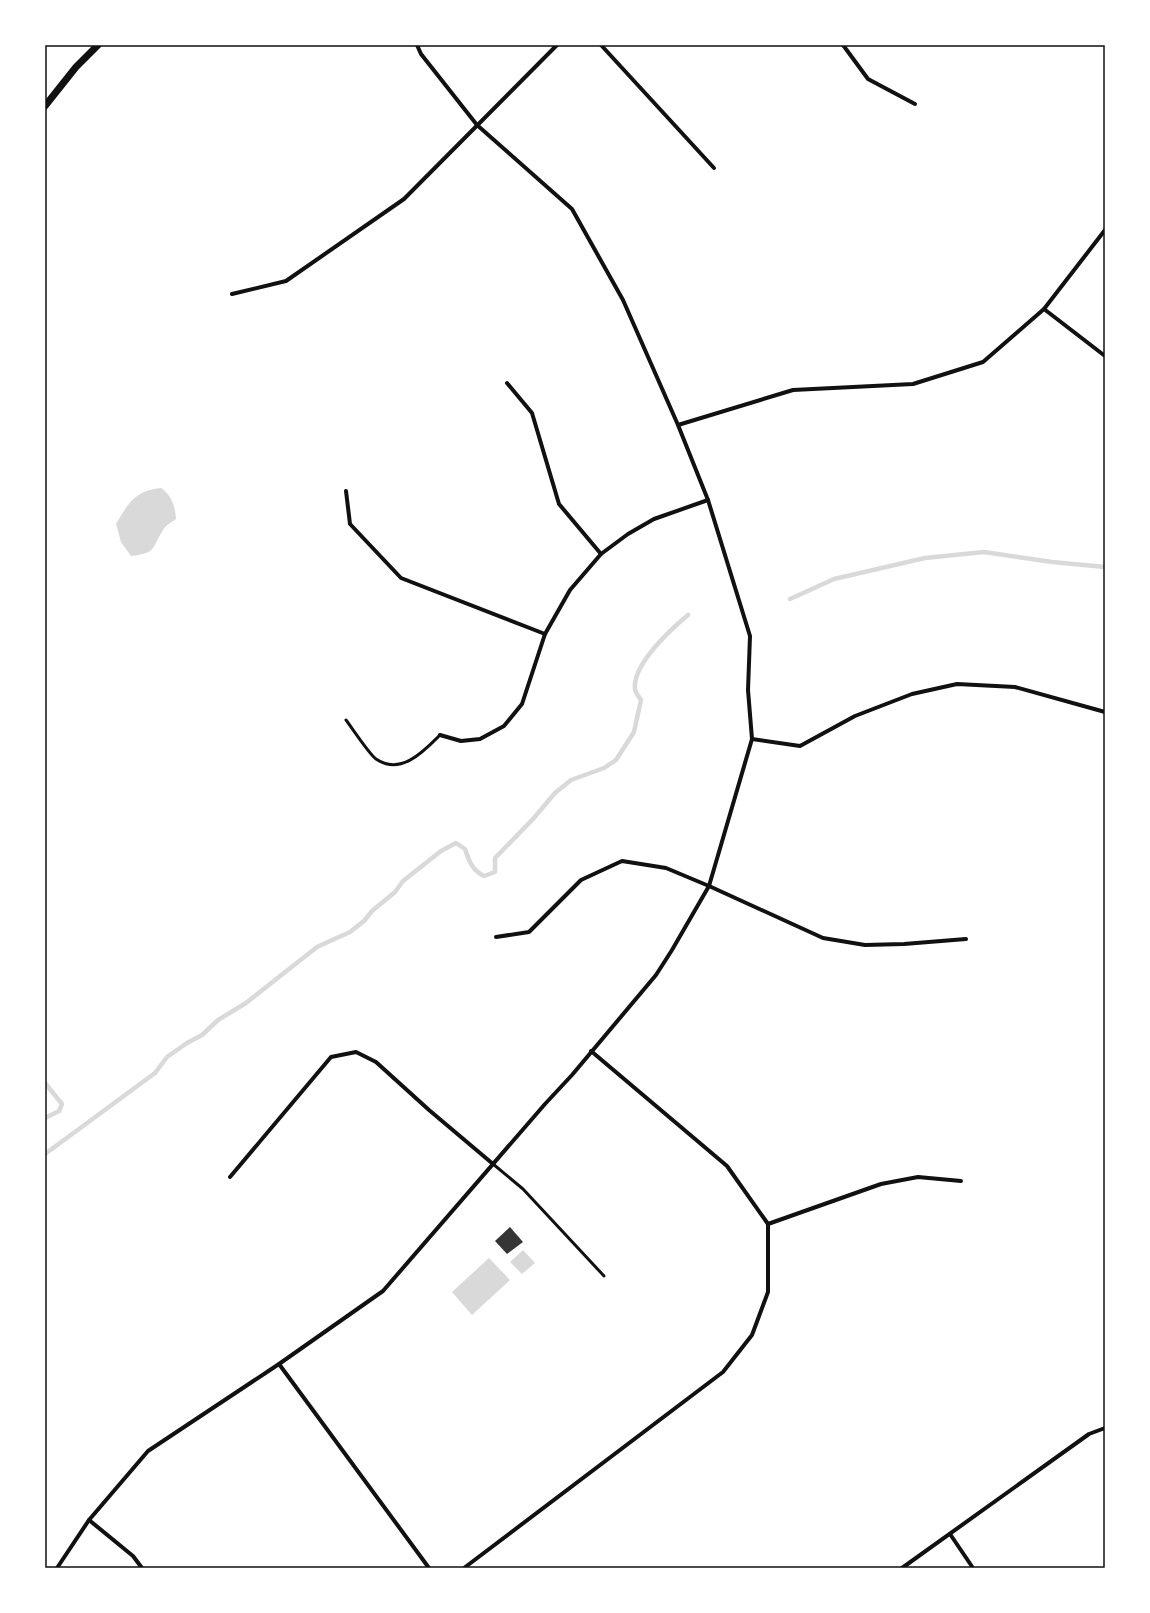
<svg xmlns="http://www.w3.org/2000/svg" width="1150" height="1613" font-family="'Source Serif 4',serif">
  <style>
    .water { fill: #d9d9d9 }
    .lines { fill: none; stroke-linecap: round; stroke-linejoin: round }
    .stream { stroke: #d9d9d9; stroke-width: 4.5 }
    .building { fill: #353535 }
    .service { stroke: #111; stroke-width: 3 }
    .minor { stroke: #111; stroke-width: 4 }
    .tertiary { stroke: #111; stroke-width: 7 }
    .neatline { fill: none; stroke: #111; stroke-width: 1.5 }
  </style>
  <rect width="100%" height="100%" fill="#fff"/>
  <g class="water">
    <path d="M161,488c11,8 14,18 15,31 -4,3 -10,6 -13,11 -12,19 -6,23 -32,26l-10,-14 -5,-18c13,-22 19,-33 45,-36z"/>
    <polygon points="523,1250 535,1263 522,1274 510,1262"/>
    <polygon points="489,1258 510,1280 472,1315 452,1292"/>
  </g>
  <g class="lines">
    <g class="stream">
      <polyline points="790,599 834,579 925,558 984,552 1052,562 1105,567"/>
      <polyline points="45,1083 62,1104 59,1111 45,1118"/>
      <path d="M45,1154l110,-81 12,-16 20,-14 15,-8 16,-15 28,-17 71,-56 33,-15 14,-11 8,-10 23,-19 8,-11 38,-30 15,-8 9,6c4,12 7,21 19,27l11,-4v-14l38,-39 22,-26 16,-13 33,-12 12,-8 18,-28 7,-32c-2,-3 -6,-8 -6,-11 -3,-24 36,-60 53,-74"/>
    </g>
  </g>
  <polygon class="building" points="510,1227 523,1242 507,1254 495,1241"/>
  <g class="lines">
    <g class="service">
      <path d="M346,720c6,8 23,34 30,39 25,17 48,-8 64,-24"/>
      <polyline points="493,1164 523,1189 604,1276"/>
    </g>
    <g class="minor">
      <polyline points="601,45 714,168"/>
      <polyline points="843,45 868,79 915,104"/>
      <polyline points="232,294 286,281 404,199 557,45"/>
      <polyline points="1044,309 1105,356"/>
      <polyline points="507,383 532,413 559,504 601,554"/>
      <polyline points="678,425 793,390 913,384 983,362 1044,309 1105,230"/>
      <polyline points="346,491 350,524 401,578 545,634"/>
      <polyline points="440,735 461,741 480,739 504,726 522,704 545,634 570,590 601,554 628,534 654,519 708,500"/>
      <polyline points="752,739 800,746 855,716 912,694 957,684 1015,687 1105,712"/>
      <polyline points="496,937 529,932 581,880 622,861 666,868 709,886 823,938 865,945 904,944 966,939"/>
      <polyline points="230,1177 331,1057 356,1052 376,1062 429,1110 493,1164"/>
      <polyline points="768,1224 881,1184 918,1177 961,1181"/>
      <polyline points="279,1364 429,1568"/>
      <polyline points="89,1520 133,1556 142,1568"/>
      <polyline points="950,1534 973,1568"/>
      <polyline points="57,1568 89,1520 148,1451 279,1364 383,1291 545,1104 572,1075 656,975 672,950 709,886 752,739 748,690 750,636 708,500 678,425 623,300 572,209 477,125 421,54 417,45"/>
      <polyline points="464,1568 723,1372 752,1335 768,1292 768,1224 727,1166 591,1051"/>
      <polyline points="902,1568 1089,1434 1105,1428"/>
    </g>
    <polyline class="tertiary" points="45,106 76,67 98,45"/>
  </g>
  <rect width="1150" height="1613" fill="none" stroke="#ffffff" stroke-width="92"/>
  <rect x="46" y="46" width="1058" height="1521" class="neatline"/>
</svg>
